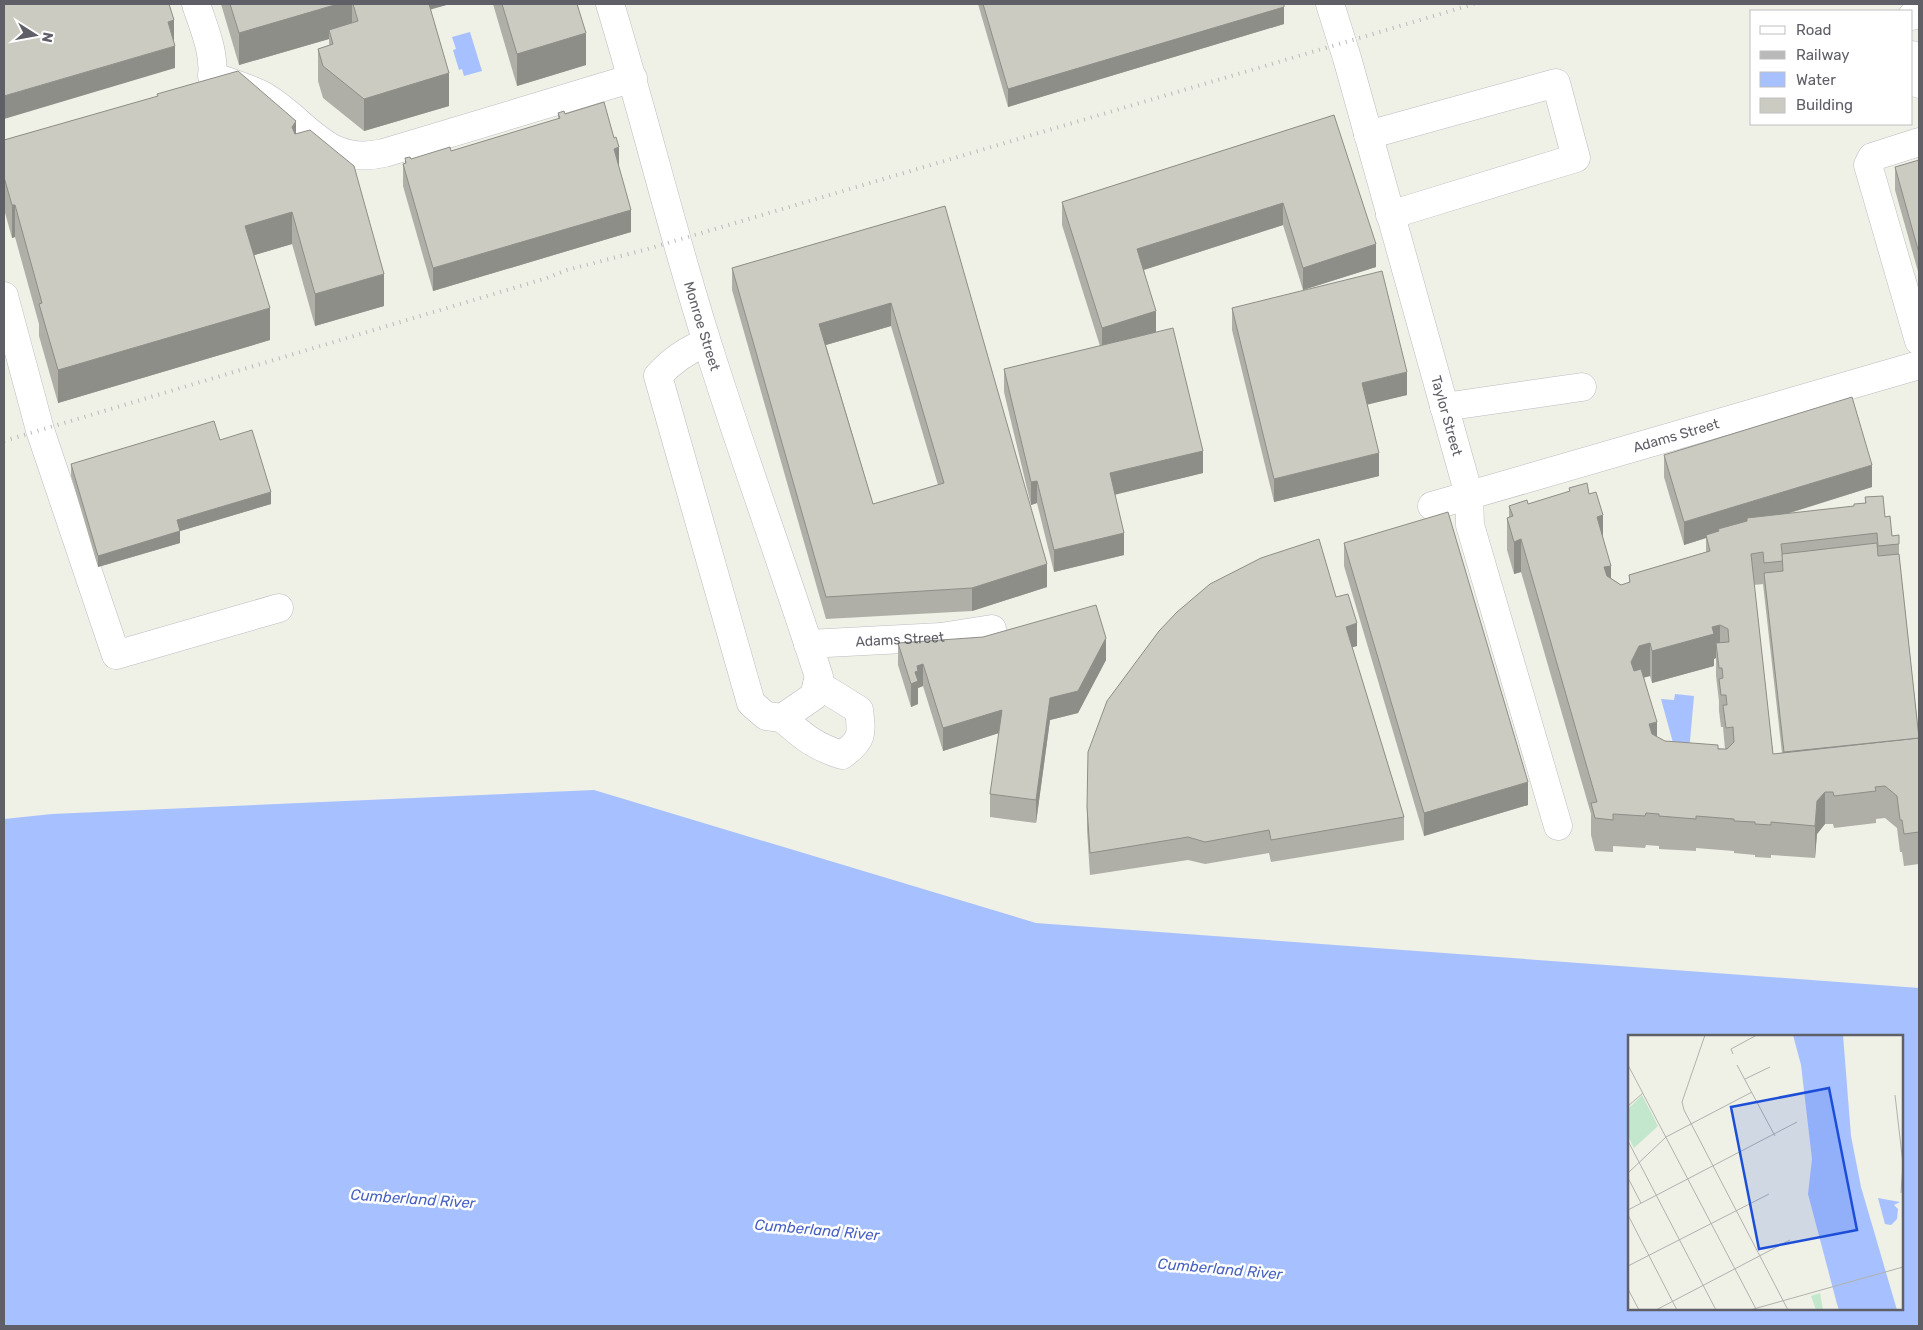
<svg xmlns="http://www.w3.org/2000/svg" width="1923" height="1330" font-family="Rubik,sans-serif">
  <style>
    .water { fill: #a7c0ff; fill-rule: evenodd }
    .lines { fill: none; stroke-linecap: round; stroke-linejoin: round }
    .minor-casing { stroke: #bbbcc2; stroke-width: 29 }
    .minor { stroke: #fff; stroke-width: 28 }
    .rail { stroke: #b9b9ba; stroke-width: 4; stroke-dasharray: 1 6; stroke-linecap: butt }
    .wall { fill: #afafa7; fill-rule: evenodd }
    .shaded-wall { fill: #8e8e88 }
    .building { fill: #cbcbc2; stroke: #8e8e88; fill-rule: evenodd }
    .labels { text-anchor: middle; stroke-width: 5; stroke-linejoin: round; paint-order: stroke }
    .street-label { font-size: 14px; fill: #5e5f67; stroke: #fff }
    .water-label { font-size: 15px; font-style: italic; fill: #4861c4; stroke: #fff }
    .inset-road { fill: none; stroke: #b1b2af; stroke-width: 1 }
    .view { fill: #1d4ed8; fill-opacity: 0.15; stroke: #1d4ed8; stroke-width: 2.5 }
    .inset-edge { fill: none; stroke: #5e5f67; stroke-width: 2.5 }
  </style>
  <rect width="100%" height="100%" fill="#eff0e6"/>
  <g class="water">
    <polygon points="470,32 482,71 464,76 462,69 459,70 453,50 456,49 452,37"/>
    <polygon points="1675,694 1694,696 1689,752 1675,750 1661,699 1674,700"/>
    <path d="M594,790l442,133 883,65v338h-1915v-507l48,-5zM1629,1036h273v273h-273z"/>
  </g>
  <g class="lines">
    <g class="minor-casing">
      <g id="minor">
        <path d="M196,4c7,22 19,48 16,72 16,6 34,11 50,19 45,25 62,72 122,58l249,-75"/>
        <path id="s1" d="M610,4c34,111 61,224 96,335 35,113 77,225 113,338l-5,19 -32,22 -16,-2 -15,-13 -93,-327c14,-16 29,-26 49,-34"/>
        <path id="s2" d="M1330,4l17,54 122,437 1,30 88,301"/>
        <polyline points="1912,16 1919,13"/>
        <polyline points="1912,55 1919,84"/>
        <polyline points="1368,135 1556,83 1576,158 1390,215"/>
        <polyline points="1919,142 1872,157 1868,165 1919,341"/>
        <polyline points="4,296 40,430 116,655 279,608"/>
        <polyline points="1444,407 1582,387"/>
        <path id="s3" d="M1432,506l487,-141"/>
        <path id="s4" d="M808,644l133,-7 51,-8"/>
        <path d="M782,718c22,19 32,28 60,37 21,-15 20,-21 17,-45l-42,-26"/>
      </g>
    </g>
    <use href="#minor" class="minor"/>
    <polyline class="rail" points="4,441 547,278 567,270 644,250 1474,4"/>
  </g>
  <g class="wall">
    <polygon points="221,4 450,4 430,9 449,106 364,131 323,98 318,81 318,49 329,45 329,39 239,65"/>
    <polygon points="493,4 577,4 586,65 517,86"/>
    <polygon points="978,4 1284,4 1284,24 1008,107"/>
    <polygon points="157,94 296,134 384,306 315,326 292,244 254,255 270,340 58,403 39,336 39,324 15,237 12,238 4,209 4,140 157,97"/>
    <polygon points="558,113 565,114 619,167 631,232 433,291 403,186 403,164 405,163 405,158 411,159 451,151 558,119"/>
    <polygon points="1334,115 1376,267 1303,290 1283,225 1144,270 1156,332 1203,473 1115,494 1124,555 1054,572 1037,503 1031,505 1004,392 1004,369 1100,346 1062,225 1062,202"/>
    <polygon points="1919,160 1919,275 1895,190 1895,167"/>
    <path d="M945,206l102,381 -75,24 -146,8 -94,-329v-22zM891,326l47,159 -65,19 -47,-159z"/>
    <polygon points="1232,308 1407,395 1367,404 1379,476 1274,502 1232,330"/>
    <polygon points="220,440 271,504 180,531 180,543 98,567 71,476 71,464"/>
    <path d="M1664,455l208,32 -85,27 67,-8 11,-3v-6l20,20 7,19 7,-1v20l20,182v127l-15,2 -2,-14h-2l-3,-24 -12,-10 -9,1v4l-42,5 -1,-4h-8l-8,10 -2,24 -44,-3v3l-16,-1v-2l-21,-2v-2l-38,-3v3l-37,-2v-3l-13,-1 -1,3 -32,-2v6l-18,-1 -4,-16v-21l-70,-242 -7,2 -7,-24v-32l2,-1v-11l19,-2 41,-12v-4l20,6 14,44 8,40 10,7 8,-2v-8l77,-23v-14l-22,7 -20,-68zM1763,584l19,169 -9,1 -19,-169zM1716,658v18l3,25v10l2,16h2l2,22 -60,-8 -8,-4 -13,-60 6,-1 2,7 62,-17v-7z"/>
    <polygon points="1344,543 1528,805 1424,836 1344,566"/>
    <polygon points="1336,597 1357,646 1352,647 1404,817 1404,840 1271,862 1269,853 1205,864 1188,860 1090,875 1087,830 1087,807"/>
    <polygon points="898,643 1106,660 1078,713 1050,720 1036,823 990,817 990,794 999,733 943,751 923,686 918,688 918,704 911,707 898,665"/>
  </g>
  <g class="shaded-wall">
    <polygon points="338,4 352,4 352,32 329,30 329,39 239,65 239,33"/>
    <polygon points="422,4 450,4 422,12"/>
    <polygon points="1284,7 1284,24 1008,107 1008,89"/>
    <polygon points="174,20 174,43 168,22"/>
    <polygon points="586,33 586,65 517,86 517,54"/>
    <polygon points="175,46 175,68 4,119 4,96"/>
    <polygon points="449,73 449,106 364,131 364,99"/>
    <polygon points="296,121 296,154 292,127"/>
    <polygon points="619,147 619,170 614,149"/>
    <polygon points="1283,203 1283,225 1137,272 1137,249"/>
    <polygon points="12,205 15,205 15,237 12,238"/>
    <polygon points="631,210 631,232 433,291 433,268"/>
    <polygon points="292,212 292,244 245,258 245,226"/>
    <polygon points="1376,244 1376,267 1303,290 1303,268"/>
    <polygon points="384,274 384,306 315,326 315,294"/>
    <polygon points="891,303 891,326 819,347 819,324"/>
    <polygon points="270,308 270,340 58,403 58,370"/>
    <polygon points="1156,311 1156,333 1102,351 1102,328"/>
    <polygon points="1407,372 1407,395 1362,406 1362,383"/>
    <polygon points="1203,451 1203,473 1110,496 1110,473"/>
    <polygon points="1379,453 1379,476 1274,502 1274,479"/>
    <polygon points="1872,465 1872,487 1747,526 1719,531 1718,529 1718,535 1706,535 1706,538 1684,545 1684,522"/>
    <polygon points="1037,481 1037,503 1031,505 1031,482"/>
    <polygon points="271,492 271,504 177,532 177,520"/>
    <polygon points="1603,515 1603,548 1597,517"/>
    <polygon points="180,531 180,543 98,567 98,556"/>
    <polygon points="1124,533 1124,555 1054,572 1054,550"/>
    <polygon points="1521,539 1521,572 1514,574 1514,542"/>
    <polygon points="1047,564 1047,587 972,611 972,588"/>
    <polygon points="1611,566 1611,598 1604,567"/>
    <polygon points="1357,623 1357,646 1346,649 1346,627"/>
    <polygon points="1720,625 1720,657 1716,643 1716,658 1714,659 1714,666 1652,683 1652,651 1712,627"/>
    <polygon points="1106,638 1106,660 1078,713 1050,720 1036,823 1036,800 1050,698"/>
    <polygon points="1650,643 1650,676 1639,679 1631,694 1631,662 1639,646"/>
    <polygon points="923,664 923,686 918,688 918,704 911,707 911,684 917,666"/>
    <polygon points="1002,710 1002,732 943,751 943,728"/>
    <polygon points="1657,722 1657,754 1649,724"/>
    <polygon points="1528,782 1528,805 1424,836 1424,813"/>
    <polygon points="1825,792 1825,824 1817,834 1815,858 1815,826 1817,801"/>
  </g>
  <g class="building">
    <polygon points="4,4 169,4 174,20 168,22 175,46 4,96"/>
    <polygon points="230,4 338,4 239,33"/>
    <polygon points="353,4 429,4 449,73 364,99 323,66 318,49 333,44 329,30 358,21"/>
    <polygon points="502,4 577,4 586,33 517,54"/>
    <polygon points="983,4 1284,4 1284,7 1008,89"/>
    <polygon points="238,71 296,121 292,127 295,134 310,130 354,166 384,274 315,294 292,212 245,226 270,308 58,370 39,304 42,303 15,205 12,205 4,177 4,140 158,96 157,94"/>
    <polygon points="604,102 614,138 616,137 619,147 614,149 631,210 433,268 403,164 406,163 405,158 410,157 411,159 450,147 451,151 560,118 558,113 564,111 565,114"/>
    <polygon points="1334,115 1376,244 1303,268 1283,203 1137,249 1156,311 1102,328 1062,202"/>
    <polygon points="1919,160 1919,253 1895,167"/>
    <path d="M945,206l102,358 -75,24 -146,9 -94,-329zM891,303l53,180 -71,21 -54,-180z"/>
    <polygon points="1382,271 1407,372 1362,383 1379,453 1274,479 1232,308"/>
    <polygon points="1173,328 1203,451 1110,473 1124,533 1054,550 1037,481 1031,482 1004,369"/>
    <polygon points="1852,397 1872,465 1684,522 1664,455"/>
    <polygon points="214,421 220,440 252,430 271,492 177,520 180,531 98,556 71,464"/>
    <path d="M1587,483l2,11 7,-2 7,23 -6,2 14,49 -7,1 3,9 14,9 9,-3 -1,-7 81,-24 -4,-16 13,-4 -1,-2 29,-8v-3l107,-12v-2l12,-1 -1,-6 18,-1 2,21 5,-1 2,20 7,-1v9l-21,2 -1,-13 -96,11 2,17 -19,2 -1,-11 -12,2 22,200 146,-16v94l-15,2 -2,-14h-2l-3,-24 -12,-10 -10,1 1,4 -42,5 -1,-4h-8l-8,9 -2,25 -44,-4v3l-16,-1v-2l-21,-1v-2l-38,-3v3l-37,-3v-2l-13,-1 -1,3 -32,-2v6l-18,-2 -4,-15 6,-1 -76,-263 -7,3 -7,-24 6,-2 -4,-10 18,-6 1,4 42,-13 -1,-3zM1720,625l8,4 1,13 -13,1 3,25h3l1,10 -4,1 2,16h5l1,10h-4l3,23 7,-1 1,15 -7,7h-9v-4l-53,-4 -13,-7 -3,-10 8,-2 -16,-53 -7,2 -3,-9 8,-16 11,-3 2,8 62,-17 -2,-7z"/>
    <polygon points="1448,512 1528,782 1424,813 1344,543"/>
    <polygon points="1319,539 1336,597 1348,594 1357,623 1346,627 1404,817 1271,840 1269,830 1205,842 1188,837 1090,853 1087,807 1088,752 1107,701 1159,631 1177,612 1210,584 1261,558"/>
    <polygon points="1877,543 1878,556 1899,554 1919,738 1784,752 1764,573 1783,571 1782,554"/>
    <polygon points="1096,605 1106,638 1078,691 1050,698 1036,800 990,794 1002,710 943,728 923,664 917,666 918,671 915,672 918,681 911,684 898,643 983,637"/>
  </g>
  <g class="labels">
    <g class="street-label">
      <text dy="5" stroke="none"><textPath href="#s1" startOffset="335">Monroe Street</textPath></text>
      <text dy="5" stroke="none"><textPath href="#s2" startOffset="428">Taylor Street</textPath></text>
      <text dy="5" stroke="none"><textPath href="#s3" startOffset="254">Adams Street</textPath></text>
      <text dy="5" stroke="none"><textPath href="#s4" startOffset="92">Adams Street</textPath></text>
    </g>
    <g class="water-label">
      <text transform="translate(413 1199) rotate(4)" y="5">Cumberland River</text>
      <text transform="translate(817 1230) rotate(5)" y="5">Cumberland River</text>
      <text transform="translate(1220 1269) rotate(5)" y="5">Cumberland River</text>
    </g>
  </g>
  <g transform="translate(1628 1035)">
    <rect width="275" height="275" fill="#eff0e6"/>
    <path d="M14,60l16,31 -24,22 -6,-12v-27zM192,258l3,17h-7l-5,-14z" fill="#c3e7cd"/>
    <path d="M165,0h50l8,101 10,51 36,123h-58l-2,-6 -29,-110 4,-35 -11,-94zM250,163l22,4 -6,3 4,4 -1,10 -6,6 -6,-1z" fill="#a7c0ff"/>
    <path class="inset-road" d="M77,0l-23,67 2,8 104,200M105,19l-2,-5 26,-14M0,30l128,244M109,30l38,71M117,44l25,-12M267,60l8,69 -2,29M0,71l15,-13M0,106l88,169M0,138l38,-36 86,-45M0,143l13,25M0,175l169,-88M0,180l49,95M0,231l141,-72M0,254l11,21M28,275l134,-70M122,275l153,-43"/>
    <path class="view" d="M201,53l28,142 -98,19 -28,-142z"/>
    <rect width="275" height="275" class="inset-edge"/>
  </g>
  <rect width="1923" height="1330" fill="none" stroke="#5e5f67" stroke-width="10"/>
  <rect x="1750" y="10" width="162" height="115" fill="#ffffff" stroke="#bfbfc2"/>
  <rect x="1760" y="26" width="25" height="8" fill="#ffffff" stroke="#bfbfc2"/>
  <text x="1796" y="35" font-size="15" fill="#5e5f67">Road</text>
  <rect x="1760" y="51" width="25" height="8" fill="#b9b9ba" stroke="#bfbfc2"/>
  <text x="1796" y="60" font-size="15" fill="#5e5f67">Railway</text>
  <rect x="1760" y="72" width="25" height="15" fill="#a7c0ff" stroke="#bfbfc2"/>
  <text x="1796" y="85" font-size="15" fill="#5e5f67">Water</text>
  <rect x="1760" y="98" width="25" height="15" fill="#cbcbc2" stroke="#bfbfc2"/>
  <text x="1796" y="110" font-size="15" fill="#5e5f67">Building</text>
  <g transform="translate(35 35) rotate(101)" stroke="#ffffff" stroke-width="4" paint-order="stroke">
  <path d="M0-4L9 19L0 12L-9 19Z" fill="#5e5f67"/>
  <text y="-8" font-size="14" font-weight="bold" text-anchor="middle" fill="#5e5f67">N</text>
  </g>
</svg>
